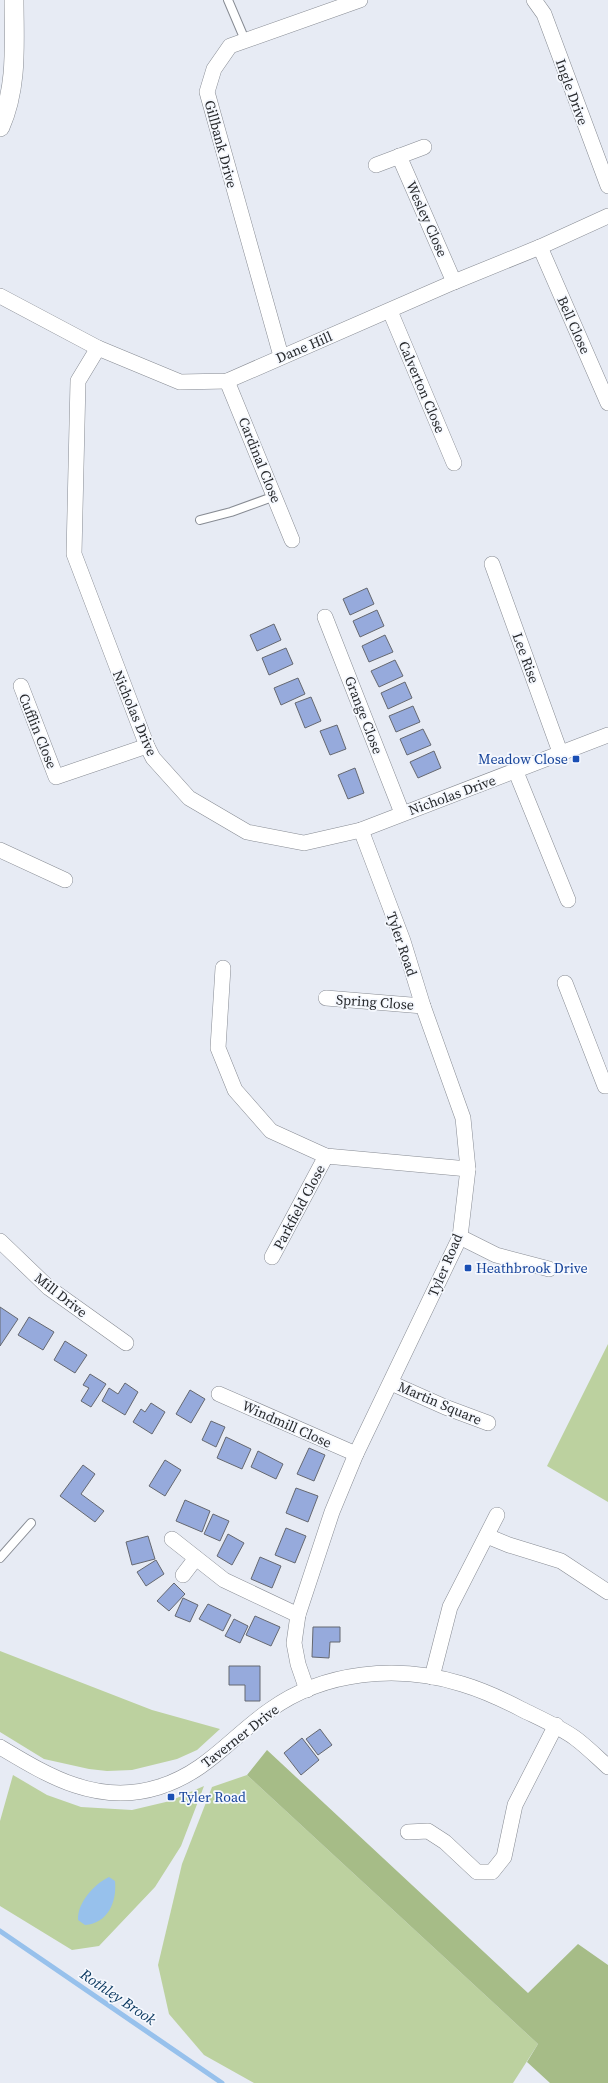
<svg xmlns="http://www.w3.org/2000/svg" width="608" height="2083" font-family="'Source Serif 4',serif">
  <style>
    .green { fill: #bcd19f }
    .forest { fill: #a6bc87 }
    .water { fill: #97c1ec }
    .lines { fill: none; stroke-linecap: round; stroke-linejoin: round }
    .stream { stroke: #97c1ec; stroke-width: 5 }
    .building { fill: #96aadc; stroke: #656870 }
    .service-casing { stroke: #878b93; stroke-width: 10 }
    .minor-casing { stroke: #878b93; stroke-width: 16 }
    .tertiary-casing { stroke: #878b93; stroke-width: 20 }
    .service { stroke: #fff; stroke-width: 8 }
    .minor { stroke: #fff; stroke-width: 15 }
    .tertiary { stroke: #fff; stroke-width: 19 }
    .transit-dot { fill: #1a4fb4; stroke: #f5f8fe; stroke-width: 1.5 }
    .labels { text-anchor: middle; stroke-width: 3.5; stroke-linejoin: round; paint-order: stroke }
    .street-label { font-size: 14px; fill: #282a2d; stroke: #f5f8fe }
    .transit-label { font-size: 14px; fill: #164399; stroke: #f5f8fe; text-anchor: start }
    .water-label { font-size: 15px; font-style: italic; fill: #07355d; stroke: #f5f8fe }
  </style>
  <rect width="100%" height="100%" fill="#e7ebf4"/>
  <g class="green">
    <polygon points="608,1344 608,1502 547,1466"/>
    <polygon points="0,1651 152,1710 220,1729 197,1750 177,1759 132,1770 107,1771 89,1769 44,1759 0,1732"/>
    <polygon points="13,1775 47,1795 81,1807 132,1810 170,1801 204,1786 181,1846 155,1887 99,1946 72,1950 0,1906 0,1821"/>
    <polygon points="247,1775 538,2044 513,2083 254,2083 204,2055 169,2014 158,1965 182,1864 212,1787"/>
  </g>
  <polygon class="forest" points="267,1750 528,1993 578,1944 608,1965 608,2083 550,2083 527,2062 538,2044 247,1775"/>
  <path class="water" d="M109,1877l6,4c2,21 -7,42 -30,44l-7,-5c-1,-17 16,-36 31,-43z"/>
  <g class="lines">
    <polyline class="stream" points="0,1931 222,2083"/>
  </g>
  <g class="building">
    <polygon points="367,588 374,604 350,615 343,599"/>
    <polygon points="377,610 384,626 360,637 353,621"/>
    <polygon points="274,624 281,640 257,651 250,635"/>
    <polygon points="385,635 393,652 369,662 362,646"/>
    <polygon points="286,648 293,664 269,675 262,658"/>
    <polygon points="395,660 403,676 379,687 371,671"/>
    <polygon points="298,678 305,694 281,705 274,688"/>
    <polygon points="405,682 412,698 388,709 381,693"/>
    <polygon points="311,697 321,721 305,728 295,703"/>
    <polygon points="413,706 420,722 396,732 389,716"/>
    <polygon points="337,725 346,749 330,755 320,731"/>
    <polygon points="423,729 431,745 407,755 400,739"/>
    <polygon points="434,751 441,768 418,778 410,762"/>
    <polygon points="355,768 364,793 348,799 338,775"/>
    <polygon points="0,1307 18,1319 0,1346"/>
    <polygon points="29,1317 54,1332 43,1350 18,1335"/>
    <polygon points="65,1341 87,1355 75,1373 54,1360"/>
    <polygon points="90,1374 106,1384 91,1407 81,1401 89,1388 83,1385"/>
    <polygon points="125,1383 138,1392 125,1415 102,1401 109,1388 118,1394"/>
    <polygon points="190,1390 205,1399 191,1423 176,1414"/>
    <polygon points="151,1403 165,1412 152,1434 133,1422 141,1409 145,1412"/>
    <polygon points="211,1421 225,1427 216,1447 202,1440"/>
    <polygon points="226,1437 251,1449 242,1469 217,1458"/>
    <polygon points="309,1448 325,1455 314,1481 297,1474"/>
    <polygon points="258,1451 283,1464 276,1479 251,1467"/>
    <polygon points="165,1460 181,1470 165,1496 149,1486"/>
    <polygon points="83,1465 95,1474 81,1494 104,1511 95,1522 60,1496"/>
    <polygon points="296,1488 318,1496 308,1522 286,1513"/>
    <polygon points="185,1500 210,1511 202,1532 176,1521"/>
    <polygon points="213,1514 229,1521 220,1541 204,1534"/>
    <polygon points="286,1528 306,1536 295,1563 275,1555"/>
    <polygon points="228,1534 244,1543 232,1565 217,1556"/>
    <polygon points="148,1536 155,1559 132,1565 126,1542"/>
    <polygon points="260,1557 281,1566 272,1588 251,1579"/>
    <polygon points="156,1560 164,1574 146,1586 137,1572"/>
    <polygon points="174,1583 185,1594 169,1611 157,1601"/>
    <polygon points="183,1598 198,1605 190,1622 175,1616"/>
    <polygon points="208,1604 231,1615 223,1631 199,1619"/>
    <polygon points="255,1616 280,1627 271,1646 246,1635"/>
    <polygon points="234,1619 248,1626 240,1643 225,1636"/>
    <polygon points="313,1627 340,1627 340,1642 330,1642 329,1658 312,1657"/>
    <polygon points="229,1666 260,1666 260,1701 245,1701 245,1685 229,1685"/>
    <polygon points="320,1729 332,1745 318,1755 306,1739"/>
    <polygon points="302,1738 319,1760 301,1775 284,1753"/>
  </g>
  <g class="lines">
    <g class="service-casing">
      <g id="service">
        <polyline points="228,0 245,40"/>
        <polyline points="200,520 231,512 275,496"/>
        <polyline points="0,1558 31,1523"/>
      </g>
    </g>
    <g class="minor-casing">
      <g id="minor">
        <polyline points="534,0 544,14 608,186"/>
        <polyline points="399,156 454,282"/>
        <polyline points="376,165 424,147"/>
        <polyline points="540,247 608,403"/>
        <polyline points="0,296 98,348 180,382 227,381 454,282 540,247 608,216"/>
        <polyline points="390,311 454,463"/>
        <polyline points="98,348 78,381 74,554 147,746 153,758 189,798 247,832 304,843 361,830 608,735"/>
        <polyline points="281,356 207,92 214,69 230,46 360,0"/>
        <polyline points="227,381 292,540"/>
        <polyline points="492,564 560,752"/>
        <polyline points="325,617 402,813"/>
        <polyline points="21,686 56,777 147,746"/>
        <polyline points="516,772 568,900"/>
        <polyline points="0,850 65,880"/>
        <polyline points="223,968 218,1048 235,1090 271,1131 326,1156 468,1169"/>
        <polyline points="565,983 605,1086 608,1086"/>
        <polyline points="326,998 423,1006"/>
        <polyline points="460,1237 496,1255 549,1269"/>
        <polyline points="0,1241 49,1288 126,1343"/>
        <polyline points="272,1257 326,1156"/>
        <polyline points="391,1383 445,1407 488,1423"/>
        <polyline points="219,1394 356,1454"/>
        <polyline points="487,1536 509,1545 561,1561 608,1592"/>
        <polyline points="172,1539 224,1580 298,1615"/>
        <polyline points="183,1575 196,1558"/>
        <polyline points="432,1677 450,1607 497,1515"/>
        <polyline points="307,1690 298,1664 294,1643 298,1615 332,1512 356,1454 460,1237 468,1169 463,1118 423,1006 403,941 361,830"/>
        <path d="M0,1747c50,30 98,59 159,40 48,-15 72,-50 111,-77 54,-39 128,-46 192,-26 20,6 40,15 59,25 18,9 37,17 54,29 11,8 22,19 33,29"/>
        <polyline points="408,1832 428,1831 445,1842 477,1872 492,1872 504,1857 515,1805 556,1725"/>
      </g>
    </g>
    <g class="tertiary-casing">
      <path id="tertiary" d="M0,127c18,-41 14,-84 14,-127"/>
    </g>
    <use href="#service" class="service"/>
    <use href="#minor" class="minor"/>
    <use href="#tertiary" class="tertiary"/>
  </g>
  <g class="transit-dot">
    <rect x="572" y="755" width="8" height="8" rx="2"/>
    <rect x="464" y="1264" width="8" height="8" rx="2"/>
    <rect x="167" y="1793" width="8" height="8" rx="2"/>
  </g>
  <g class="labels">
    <g class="street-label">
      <text transform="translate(572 92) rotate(70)" y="5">Ingle Drive</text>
      <text transform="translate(221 144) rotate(75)" y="5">Gillbank Drive</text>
      <text transform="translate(427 219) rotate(66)" y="5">Wesley Close</text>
      <text transform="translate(574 325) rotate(66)" y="5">Bell Close</text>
      <text transform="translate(304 347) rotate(-23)" y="5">Dane Hill</text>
      <text transform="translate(422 387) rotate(67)" y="5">Calverton Close</text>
      <text transform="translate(260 460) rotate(68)" y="5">Cardinal Close</text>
      <text transform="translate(526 658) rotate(70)" y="5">Lee Rise</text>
      <text transform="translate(135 713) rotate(67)" y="5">Nicholas Drive</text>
      <text transform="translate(364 715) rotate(69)" y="5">Grange Close</text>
      <text transform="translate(38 731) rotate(68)" y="5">Cufflin Close</text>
      <text transform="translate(452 795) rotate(-20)" y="5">Nicholas Drive</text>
      <text transform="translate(402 944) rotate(71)" y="5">Tyler Road</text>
      <text transform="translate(375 1002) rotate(4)" y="5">Spring Close</text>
      <text transform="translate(299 1207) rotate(-62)" y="5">Parkfield Close</text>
      <text transform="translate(445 1265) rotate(-67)" y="5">Tyler Road</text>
      <text transform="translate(61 1295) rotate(38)" y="5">Mill Drive</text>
      <text transform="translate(440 1403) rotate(23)" y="5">Martin Square</text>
      <text transform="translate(287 1424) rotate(24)" y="5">Windmill Close</text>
      <text transform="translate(240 1736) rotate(-38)" y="5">Taverner Drive</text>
    </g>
    <g class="transit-label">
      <text x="568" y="764" text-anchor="end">Meadow Close</text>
      <text x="476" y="1273">Heathbrook Drive</text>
      <text x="179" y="1802">Tyler Road</text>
    </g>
    <g class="water-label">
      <text transform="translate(118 1997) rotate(34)" y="5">Rothley Brook</text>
    </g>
  </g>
</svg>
